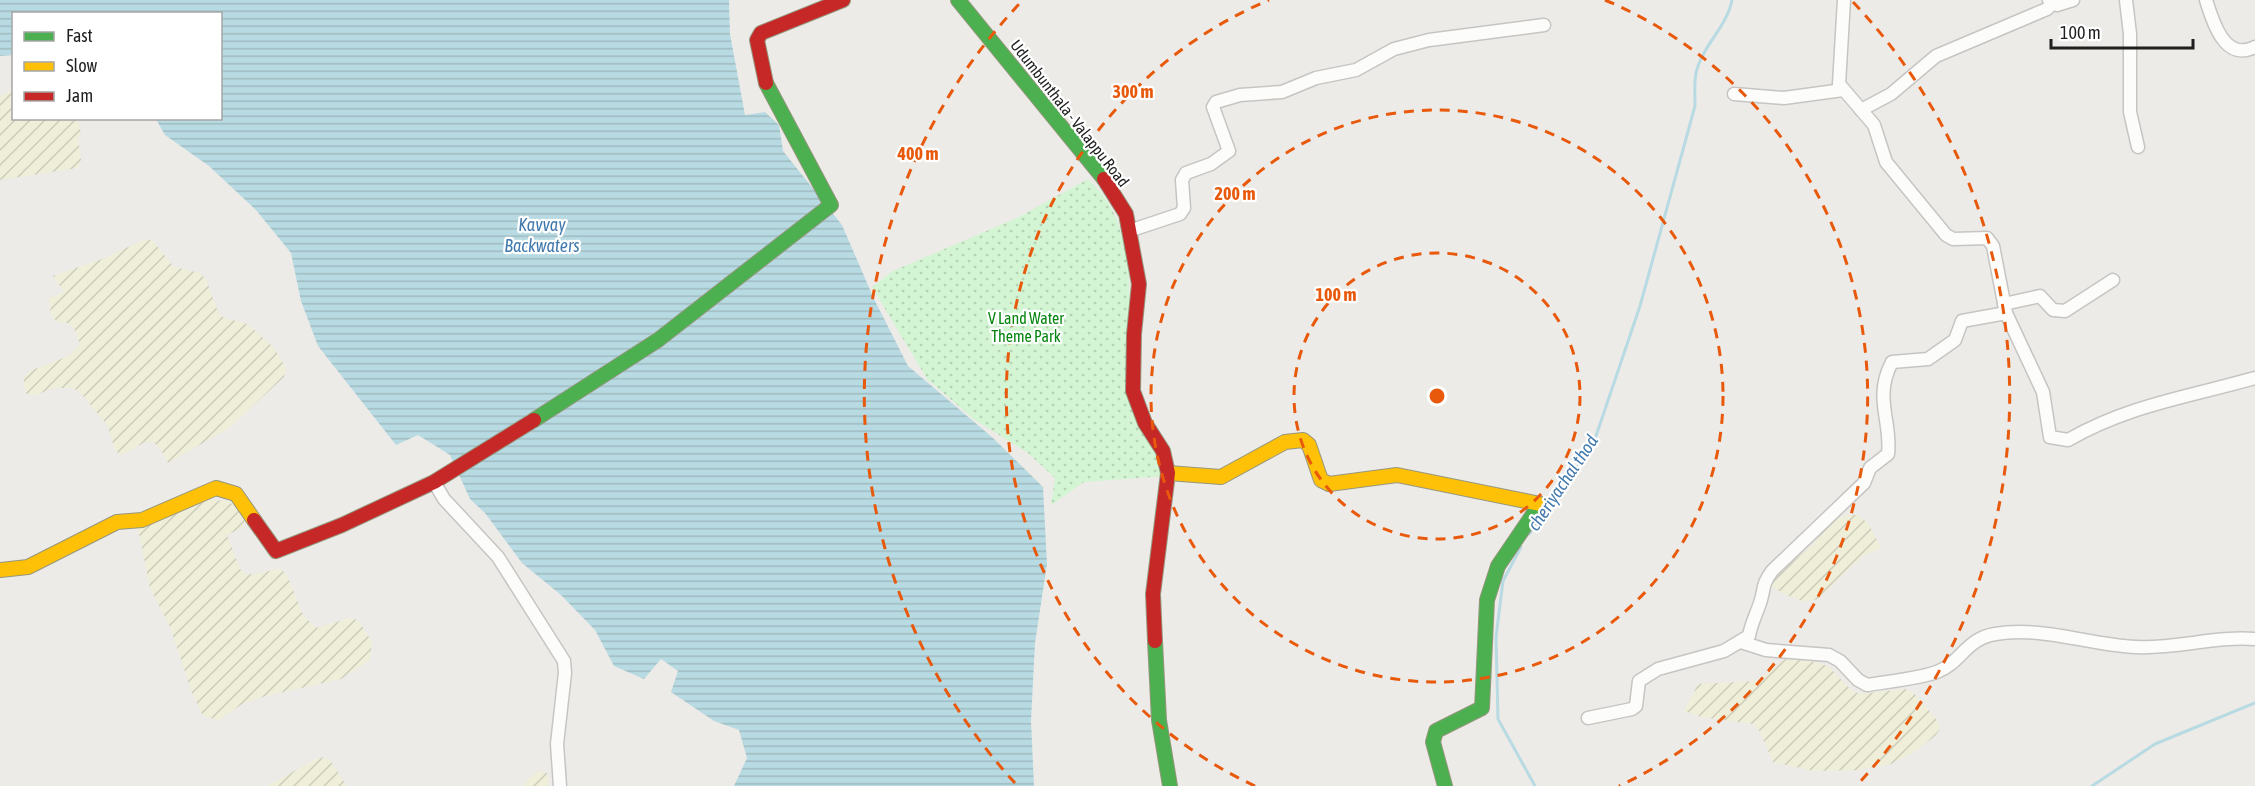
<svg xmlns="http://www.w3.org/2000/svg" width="2255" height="786" font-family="'Asap Condensed',sans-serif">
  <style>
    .farmland { fill: url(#farmland-furrows) }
    .park { fill: url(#park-dots) }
    .water { fill: url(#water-rules) }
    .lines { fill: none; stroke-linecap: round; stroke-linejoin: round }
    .stream { stroke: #b8dae2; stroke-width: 3 }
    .street-casing { stroke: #c6c5c3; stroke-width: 15 }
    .fast-casing { stroke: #96977e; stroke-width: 16 }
    .slow-casing { stroke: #96977e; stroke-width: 16 }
    .jam-casing { stroke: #96977e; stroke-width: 16 }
    .street { stroke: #fcfcfb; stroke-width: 12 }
    .fast { stroke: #4caf50; stroke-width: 14 }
    .slow { stroke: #ffc107; stroke-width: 14 }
    .jam { stroke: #c62828; stroke-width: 14 }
    .ring { fill: none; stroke: #e8590c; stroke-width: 3; stroke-dasharray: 10 8 }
    .labels { text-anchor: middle; stroke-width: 4.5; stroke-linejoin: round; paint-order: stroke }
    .street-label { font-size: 16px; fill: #1f1f1f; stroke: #fff }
    .park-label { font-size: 16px; fill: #05850e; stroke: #fff }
    .water-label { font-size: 18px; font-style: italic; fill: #4279ad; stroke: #fff }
    .centre { fill: #e8590c; stroke: #fff; stroke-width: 3 }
    .ring-label { font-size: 18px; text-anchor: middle; font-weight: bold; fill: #e8590c; stroke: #fff; stroke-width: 4.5; stroke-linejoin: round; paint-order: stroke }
  </style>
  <defs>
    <pattern id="farmland-furrows" width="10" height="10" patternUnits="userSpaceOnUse" patternTransform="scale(1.5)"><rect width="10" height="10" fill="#eeeed9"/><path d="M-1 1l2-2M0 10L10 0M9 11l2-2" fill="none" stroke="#ccccba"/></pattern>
    <pattern id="park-dots" width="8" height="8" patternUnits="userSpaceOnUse" patternTransform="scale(1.5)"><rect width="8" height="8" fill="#d3f5d3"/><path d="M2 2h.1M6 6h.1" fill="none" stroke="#b5d2b5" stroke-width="1.8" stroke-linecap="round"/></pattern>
    <pattern id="water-rules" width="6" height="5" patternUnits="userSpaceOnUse" patternTransform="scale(1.5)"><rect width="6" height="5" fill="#b8dae2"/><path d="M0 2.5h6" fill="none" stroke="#9ebbc1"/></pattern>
  </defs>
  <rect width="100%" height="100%" fill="#edebe7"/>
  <g class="farmland">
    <polygon points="13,89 14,118 77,119 81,132 78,139 81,160 78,168 0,180 0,97"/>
    <polygon points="145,239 153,241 174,267 200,273 206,279 218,312 224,318 248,324 274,348 286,368 284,377 229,428 168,463 160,448 153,442 145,442 122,455 115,451 108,426 79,391 71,388 53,388 36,395 27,395 24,386 24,378 29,371 69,356 80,344 74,328 67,323 58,322 51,316 49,298 64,292 53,276 105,258"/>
    <polygon points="209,500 227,501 235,506 245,519 242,528 227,535 240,569 246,575 281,569 287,575 303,615 316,628 350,618 358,620 372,642 370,660 341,679 266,696 242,704 219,720 203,716 192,693 170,627 150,588 138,529 142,526"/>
    <polygon points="1847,515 1857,515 1868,523 1881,548 1864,555 1818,599 1805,602 1784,594 1771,586 1774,578 1813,544 1831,522"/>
    <polygon points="1785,659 1811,661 1828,666 1852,691 1861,694 1905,689 1913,692 1937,720 1940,729 1935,736 1914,752 1891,764 1859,770 1814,771 1773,762 1759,730 1753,724 1701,717 1684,711 1698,684 1757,681"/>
    <polygon points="320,757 329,759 347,786 267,786"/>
    <polygon points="538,771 547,773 549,786 521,786"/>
  </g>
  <path class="park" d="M1088,179c42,37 43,97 41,148 0,14 -4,33 -1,46 9,35 26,69 37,103l-81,6 -33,23 4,-27 -27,-25 -53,-33 -48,-41 -55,-92 21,-16 126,-54z"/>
  <polygon class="water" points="0,0 729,0 730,34 745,115 765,112 779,125 783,151 842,225 874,299 908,366 993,438 1043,487 1047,564 1035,643 1031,721 1034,786 734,786 747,758 739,730 714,721 671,692 678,671 661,659 644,679 614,666 595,630 561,595 522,563 485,513 470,499 450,455 418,435 396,445 318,346 301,301 291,253 256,210 209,166 165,135 156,119 220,118 220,14 14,14 13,55 0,56"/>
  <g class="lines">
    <g class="stream">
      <path d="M1529,534l39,-51 28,-47 44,-130 55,-200c0,-11 -1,-23 1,-33 6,-27 31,-46 36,-73"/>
      <polyline points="1521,547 1503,581 1496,637 1498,719 1535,786"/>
      <polyline points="2092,786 2155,744 2255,703"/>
    </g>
    <g class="street-casing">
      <g id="street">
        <path d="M1844,0l-5,84 35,41 12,37 60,73 7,4 34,-1 6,8 13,67 37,79 7,45 18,3c61,-35 120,-43 187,-62"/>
        <polyline points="2049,0 2057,5 2073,0"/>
        <polyline points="2126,0 2130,34 2130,112 2138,147"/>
        <path d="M2206,0c7,23 19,62 49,47"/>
        <polyline points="1734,94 1784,98 1843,90"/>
        <polyline points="1861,110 1891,94 1936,56 2047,9 2053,3"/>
        <polyline points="1129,231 1180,214 1184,208 1182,180 1186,173 1211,164 1229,151 1213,107 1216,102 1240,95 1282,92 1316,78 1356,70 1394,49 1429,40 1544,25"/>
        <polyline points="2004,304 2040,296 2053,310 2065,311 2113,280"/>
        <polyline points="434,482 444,499 498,557 564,661 565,673 557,744 560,786"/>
        <path d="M1741,642l25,8 63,5 11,6 18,19 9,5c18,-3 57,-7 72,-14 22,-9 27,-32 56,-37 48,-8 94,11 141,13 40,2 79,-11 119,-8"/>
        <path d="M1588,718l44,-9 4,-3 3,-25 19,-12 66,-18 25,-15c2,-12 7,-21 11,-33 5,-14 1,-17 12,-32l92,-88 6,-15 18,-14c4,-33 -15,-56 4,-92l36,-3 27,-19 7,-19 44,-8"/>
      </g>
    </g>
    <g class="fast-casing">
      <g id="fast">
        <polyline points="958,0 1104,179"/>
        <polyline points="534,420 658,340 831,205 766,83"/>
        <polyline points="1155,641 1159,720 1170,786"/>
        <polyline points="1445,786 1433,742 1436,731 1482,708 1487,600 1498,566 1540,504"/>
      </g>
    </g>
    <g class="slow-casing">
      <g id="slow">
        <polyline points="1168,473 1221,477 1285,442 1303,440 1309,445 1321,480 1329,484 1397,475 1540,504"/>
        <polyline points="0,570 28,567 117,522 142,520 216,488 236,494 254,520"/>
      </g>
    </g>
    <g class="jam-casing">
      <g id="jam">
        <polyline points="766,83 757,40 761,33 843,0"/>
        <polyline points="1104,179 1126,214 1139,284 1134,334 1133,391 1145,423 1163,451 1168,473 1153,594 1155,641"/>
        <polyline points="254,520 276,551 342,525 434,482 534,420"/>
      </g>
    </g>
    <use href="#street" class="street"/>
    <use href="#fast" class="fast"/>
    <use href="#slow" class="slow"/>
    <use href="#jam" class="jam"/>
  </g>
  <g class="ring">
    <circle cx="1437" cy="396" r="143"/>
    <circle cx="1437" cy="396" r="286"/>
    <path d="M1255 786A430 430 0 0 1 1269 0M1605 0A430 430 0 0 1 1619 786"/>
    <path d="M1015 783A573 573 0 0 1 1021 2M1853 2A573 573 0 0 1 1859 783"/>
  </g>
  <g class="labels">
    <g class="street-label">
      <text transform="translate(1070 113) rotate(52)" y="6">Udumbunthala - Valappu Road</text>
    </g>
    <g class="park-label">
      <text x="1026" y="324">V Land Water<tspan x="1026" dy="18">Theme Park</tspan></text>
    </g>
    <g class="water-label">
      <text x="542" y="231">Kavvay<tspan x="542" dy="21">Backwaters</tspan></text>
      <text transform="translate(1563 483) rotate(-56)" y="6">cheriyachal thod</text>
    </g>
  </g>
  <circle cx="1437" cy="396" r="9" class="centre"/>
  <g class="ring-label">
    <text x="1133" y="98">300 m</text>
    <text x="918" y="160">400 m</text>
    <text x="1235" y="200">200 m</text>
    <text x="1336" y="301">100 m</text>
  </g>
  <rect x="12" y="12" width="210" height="108" fill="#ffffff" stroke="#a5a5a5" stroke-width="1.5"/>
  <rect x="24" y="32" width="30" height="9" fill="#4caf50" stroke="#a5a5a5" stroke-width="1.5"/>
  <text x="66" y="42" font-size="18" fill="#1f1f1f">Fast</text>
  <rect x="24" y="62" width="30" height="9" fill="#ffc107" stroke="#a5a5a5" stroke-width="1.5"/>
  <text x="66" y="72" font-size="18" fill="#1f1f1f">Slow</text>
  <rect x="24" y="92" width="30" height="9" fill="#c62828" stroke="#a5a5a5" stroke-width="1.5"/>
  <text x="66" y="102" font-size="18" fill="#1f1f1f">Jam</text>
  <path d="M2051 39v9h142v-9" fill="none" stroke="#1f1f1f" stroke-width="3"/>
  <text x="2060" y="39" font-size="18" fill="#1f1f1f" stroke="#ffffff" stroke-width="4.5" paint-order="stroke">100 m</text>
</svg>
